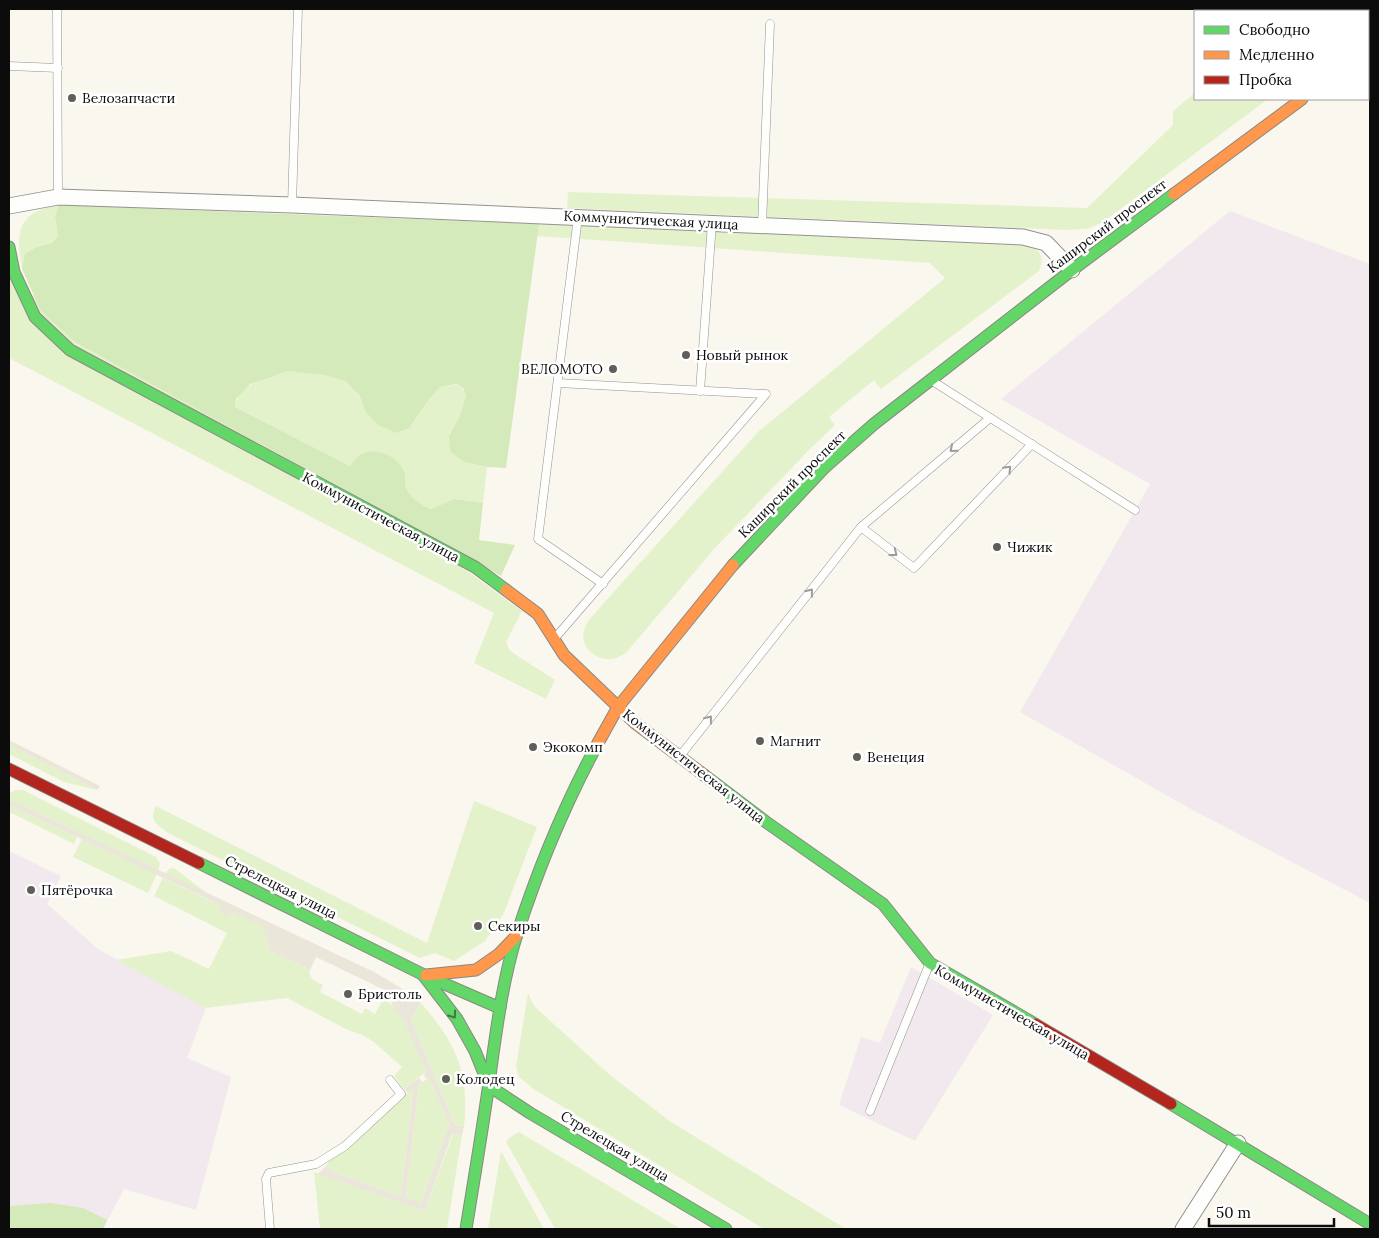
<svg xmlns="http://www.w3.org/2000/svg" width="1379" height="1238" font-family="Lora,serif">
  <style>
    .industrial { fill: #f1e9ed }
    .green { fill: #e4f2cc }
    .forest { fill: #d4eaba }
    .plaza { fill: #ebe6da }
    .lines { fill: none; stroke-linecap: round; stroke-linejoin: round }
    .lane-casing { stroke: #93928e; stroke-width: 9 }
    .street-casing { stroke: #93928e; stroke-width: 17 }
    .fast-casing { stroke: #8a8885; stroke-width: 13 }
    .slow-casing { stroke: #8a8885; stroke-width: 13 }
    .jam-casing { stroke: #8a8885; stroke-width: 13 }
    .lane { stroke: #fefefd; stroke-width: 8 }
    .street { stroke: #fefefd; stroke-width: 15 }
    .fast { stroke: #63d668; stroke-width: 11 }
    .slow { stroke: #ff974d; stroke-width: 11 }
    .jam { stroke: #b3261e; stroke-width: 11 }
    .oneway { stroke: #9d9d9d }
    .oneway2 { stroke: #3c7b3f }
    .poi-dot { fill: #5f5e5b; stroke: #fff; stroke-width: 2 }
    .labels { text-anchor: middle; stroke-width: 5; stroke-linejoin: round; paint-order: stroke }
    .poi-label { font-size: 14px; fill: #0c0c0c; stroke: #fff; text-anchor: start }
    .street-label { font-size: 14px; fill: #0c0c0c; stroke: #fff }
  </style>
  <rect width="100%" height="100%" fill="#faf7ef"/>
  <g class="industrial">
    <polygon points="1230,211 1370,264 1370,903 1189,808 1020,712 1150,484 1001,399"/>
    <polygon points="9,851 61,876 47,904 98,949 206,1008 187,1058 231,1077 196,1210 124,1189 103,1229 9,1229"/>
    <polygon points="911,967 993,1015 915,1141 839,1105 861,1037 880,1043"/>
  </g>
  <g class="green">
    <polygon points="1303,9 1370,9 1370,22 1368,24 1368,11 1300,11"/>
    <polygon points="1195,93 1195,99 1268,99 1103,222 1087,229 1066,230 567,208 568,192 1087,208 1173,125 1173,111"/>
    <path d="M59,205l-4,11 3,20 -6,7 -15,4 -15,22c-7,-37 -4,-58 37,-64z"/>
    <path d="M539,224l484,21c17,4 22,9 16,26l-158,118 -7,-9 -45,37 6,8 -27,26 -94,98 -88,104c-5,3 -12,7 -18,6 -16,0 -30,-16 -23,-32 3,-8 12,-15 17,-22l156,-173 187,-154 -15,-15 -393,-27z"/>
    <polygon points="9,280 470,573 522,611 506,642 510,651 555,680 546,699 474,663 494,613 9,358"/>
    <path d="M288,371c17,1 44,1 58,10 10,7 15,19 19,30l61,-8 14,-16c14,-2 20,-6 26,8l-6,20 -11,20 15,27 23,5 -4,36 -29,-4 -23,10c-8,-4 -17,-8 -22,-16 -6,-7 -2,-15 -5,-22 -6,-14 -26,-22 -40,-18 -5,1 -10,8 -14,13l-115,-59c3,-25 34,-29 53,-36z"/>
    <polygon points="9,745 97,790 64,782 9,754"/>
    <polygon points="16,790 23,790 156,857 160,863 158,871 9,799 9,793"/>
    <path d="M474,801l63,26 -34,88 -18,26 -31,20 -19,-8 -15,5 -252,-125c-11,-9 -20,-12 -12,-27l271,137z"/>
    <polygon points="9,805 77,837 74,844 9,812"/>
    <polygon points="82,839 157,874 148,893 73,857"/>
    <polygon points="174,868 208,894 165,874 169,869"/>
    <path d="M163,878l101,48 6,25 40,19c-2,9 6,11 13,15l-3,7 42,22 3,-6 10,6 8,-15c22,10 34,51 43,73l-22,17 -10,-13 8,-9 -28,-25 -12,-7 -16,-6 -59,-31 -81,10 -90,-48 55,-9 38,18 18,-36 -73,-37z"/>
    <polygon points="528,993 534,1006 610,1075 671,1122 846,1229 764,1229 535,1090 519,1077 516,1067"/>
    <path d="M420,1002c35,39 50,71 44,124l-9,-1 -44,-105z"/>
    <polygon points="429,1078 449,1124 421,1203 406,1198 419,1084"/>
    <polygon points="413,1088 401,1196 338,1174 326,1166 329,1161 348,1149"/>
    <polygon points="519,1132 681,1229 555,1229 506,1142 510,1137"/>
    <polygon points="453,1134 462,1135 447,1229 320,1229 314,1172 425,1211"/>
    <polygon points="501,1151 544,1229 488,1229"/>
  </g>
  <g class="forest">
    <path d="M59,205l480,19 -33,244 -19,-1 -23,-5 -14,-11 -1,-15 11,-21 6,-20 -3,-7 -7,-4 -16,3 -14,16 -17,25 -12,5 -19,-8 -13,-14 -6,-16 -13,-14 -21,-6 -37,-4 -38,13 -14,15 -1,8 115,59c4,-5 9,-12 14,-13 15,-5 34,4 40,18 3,7 -1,15 5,22 5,8 14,12 22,16l23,-10 29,4 -4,37 36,5 -14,31 -426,-234 -34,-31 -19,-42 3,-15 12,-7 15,-4 6,-7 -3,-20z"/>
    <polygon points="50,1203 83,1208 107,1220 103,1229 9,1229 9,1206"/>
  </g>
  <g class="plaza">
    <polygon points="9,740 100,786 97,790 9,745"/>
    <polygon points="9,799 374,972 401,988 420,1002 411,1020 455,1125 464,1126 462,1135 452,1134 425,1211 318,1174 326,1166 338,1174 401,1196 413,1089 408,1093 404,1089 419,1078 422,1082 419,1084 406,1197 421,1203 449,1124 429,1078 426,1079 424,1075 426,1072 405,1023 391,1003 395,995 316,957 310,970 270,951 263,926 232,912 229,916 226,917 219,911 221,906 206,898 9,805"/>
  </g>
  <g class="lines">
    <g class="lane-casing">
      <g id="lane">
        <polyline points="57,9 58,197"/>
        <polyline points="9,66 58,68"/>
        <polyline points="292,205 298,9"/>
        <polyline points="578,217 538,539 603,584"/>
        <polyline points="762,225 770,24"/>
        <polyline points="934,382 1135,510"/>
        <polyline points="700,391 712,223"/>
        <polyline points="990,418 861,527 914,568 1032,444"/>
        <polyline points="555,638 766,394 558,383"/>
        <polyline points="680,756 861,527"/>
        <polyline points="870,1111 929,965"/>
        <polyline points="270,1229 266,1179 269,1173 316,1164 345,1146 401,1094 390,1080"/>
      </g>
    </g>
    <g class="street-casing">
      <g id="street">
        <polyline points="9,206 58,197 292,205 1023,237 1046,243 1072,270"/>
        <polyline points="1183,1229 1238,1143"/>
      </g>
    </g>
    <g class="fast-casing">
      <g id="fast">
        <polyline points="1368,50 1370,48"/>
        <polyline points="9,247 14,272 35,317 70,350 475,567 506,590"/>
        <polyline points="733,565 825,467 874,424 1072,270 1174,194"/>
        <polyline points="704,775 766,822 883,904 930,963 1035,1024"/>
        <polyline points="199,863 424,975 500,1008"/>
        <polyline points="424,976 457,1019 475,1051 489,1086 530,1113 726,1229"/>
        <polyline points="1171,1104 1370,1224"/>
        <path d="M466,1229c8,-49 16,-97 23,-146 7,-50 13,-101 28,-149 21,-65 49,-132 81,-191"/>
      </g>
    </g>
    <g class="slow-casing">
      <g id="slow">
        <polyline points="1174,194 1302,99"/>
        <polyline points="506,590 538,614 564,655 635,723 704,775"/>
        <polyline points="598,743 618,707 733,565"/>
        <polyline points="426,975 476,970 499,954 517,935"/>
      </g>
    </g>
    <g class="jam-casing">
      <g id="jam">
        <polyline points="9,769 199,863"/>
        <polyline points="1035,1024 1171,1104"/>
      </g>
    </g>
    <use href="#lane" class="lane"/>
    <use href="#street" class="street"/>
    <use href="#fast" class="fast"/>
    <use href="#slow" class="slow"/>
    <use href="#jam" class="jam"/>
  </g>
  <defs><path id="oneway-chevron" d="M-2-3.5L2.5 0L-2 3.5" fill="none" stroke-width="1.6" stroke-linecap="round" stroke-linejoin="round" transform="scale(1.25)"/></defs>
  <g class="oneway">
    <use href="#oneway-chevron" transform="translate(953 449) rotate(140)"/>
    <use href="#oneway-chevron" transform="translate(1008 469) rotate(-47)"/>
    <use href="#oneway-chevron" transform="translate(894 553) rotate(38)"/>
    <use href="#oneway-chevron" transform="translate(810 592) rotate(-52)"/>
    <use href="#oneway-chevron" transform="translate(709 719) rotate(-52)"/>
  </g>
  <use class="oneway2" href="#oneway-chevron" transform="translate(453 1015) rotate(54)"/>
  <g class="poi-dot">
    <circle cx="72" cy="98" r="5"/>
    <circle cx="686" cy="355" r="5"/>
    <circle cx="613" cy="369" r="5"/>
    <circle cx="997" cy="547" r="5"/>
    <circle cx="760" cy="741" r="5"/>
    <circle cx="533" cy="747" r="5"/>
    <circle cx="857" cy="757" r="5"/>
    <circle cx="31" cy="890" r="5"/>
    <circle cx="478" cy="926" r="5"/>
    <circle cx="348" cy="994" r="5"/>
    <circle cx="446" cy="1079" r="5"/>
  </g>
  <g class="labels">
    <g class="poi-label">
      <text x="82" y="103">Велозапчасти</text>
      <text x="696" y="360">Новый рынок</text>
      <text x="603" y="374" text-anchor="end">ВЕЛОМОТО</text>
      <text x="1007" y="552">Чижик</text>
      <text x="770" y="746">Магнит</text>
      <text x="543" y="752">Экокомп</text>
      <text x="867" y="762">Венеция</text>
      <text x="41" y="895">Пятёрочка</text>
      <text x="488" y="931">Секиры</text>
      <text x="358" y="999">Бристоль</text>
      <text x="456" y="1084">Колодец</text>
    </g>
    <g class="street-label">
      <text transform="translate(651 220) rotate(3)" y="5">Коммунистическая улица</text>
      <text transform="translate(1107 226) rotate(-37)" y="5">Каширский проспект</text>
      <text transform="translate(792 484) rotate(-45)" y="5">Каширский проспект</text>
      <text transform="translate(381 517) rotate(28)" y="5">Коммунистическая улица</text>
      <text transform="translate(694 766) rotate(38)" y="5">Коммунистическая улица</text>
      <text transform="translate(281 887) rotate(27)" y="5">Стрелецкая улица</text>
      <text transform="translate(1012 1012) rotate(30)" y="5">Коммунистическая улица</text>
      <text transform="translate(615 1146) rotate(31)" y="5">Стрелецкая улица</text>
    </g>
  </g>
  <rect width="1379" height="1238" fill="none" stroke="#0c0c0c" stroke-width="20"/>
  <rect x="1194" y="10" width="175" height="90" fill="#ffffff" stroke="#9e9e9e"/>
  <rect x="1204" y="26" width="25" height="8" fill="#63d668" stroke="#9e9e9e"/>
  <text x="1239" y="35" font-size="15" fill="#0c0c0c">Свободно</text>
  <rect x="1204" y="51" width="25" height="8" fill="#ff974d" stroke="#9e9e9e"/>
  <text x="1239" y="60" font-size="15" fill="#0c0c0c">Медленно</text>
  <rect x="1204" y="76" width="25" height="8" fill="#b3261e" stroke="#9e9e9e"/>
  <text x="1239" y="85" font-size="15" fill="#0c0c0c">Пробка</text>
  <path d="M1209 1218v8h125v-8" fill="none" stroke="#0c0c0c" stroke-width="2.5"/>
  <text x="1216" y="1218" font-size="15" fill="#0c0c0c" stroke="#ffffff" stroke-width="4" paint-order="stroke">50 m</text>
</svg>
